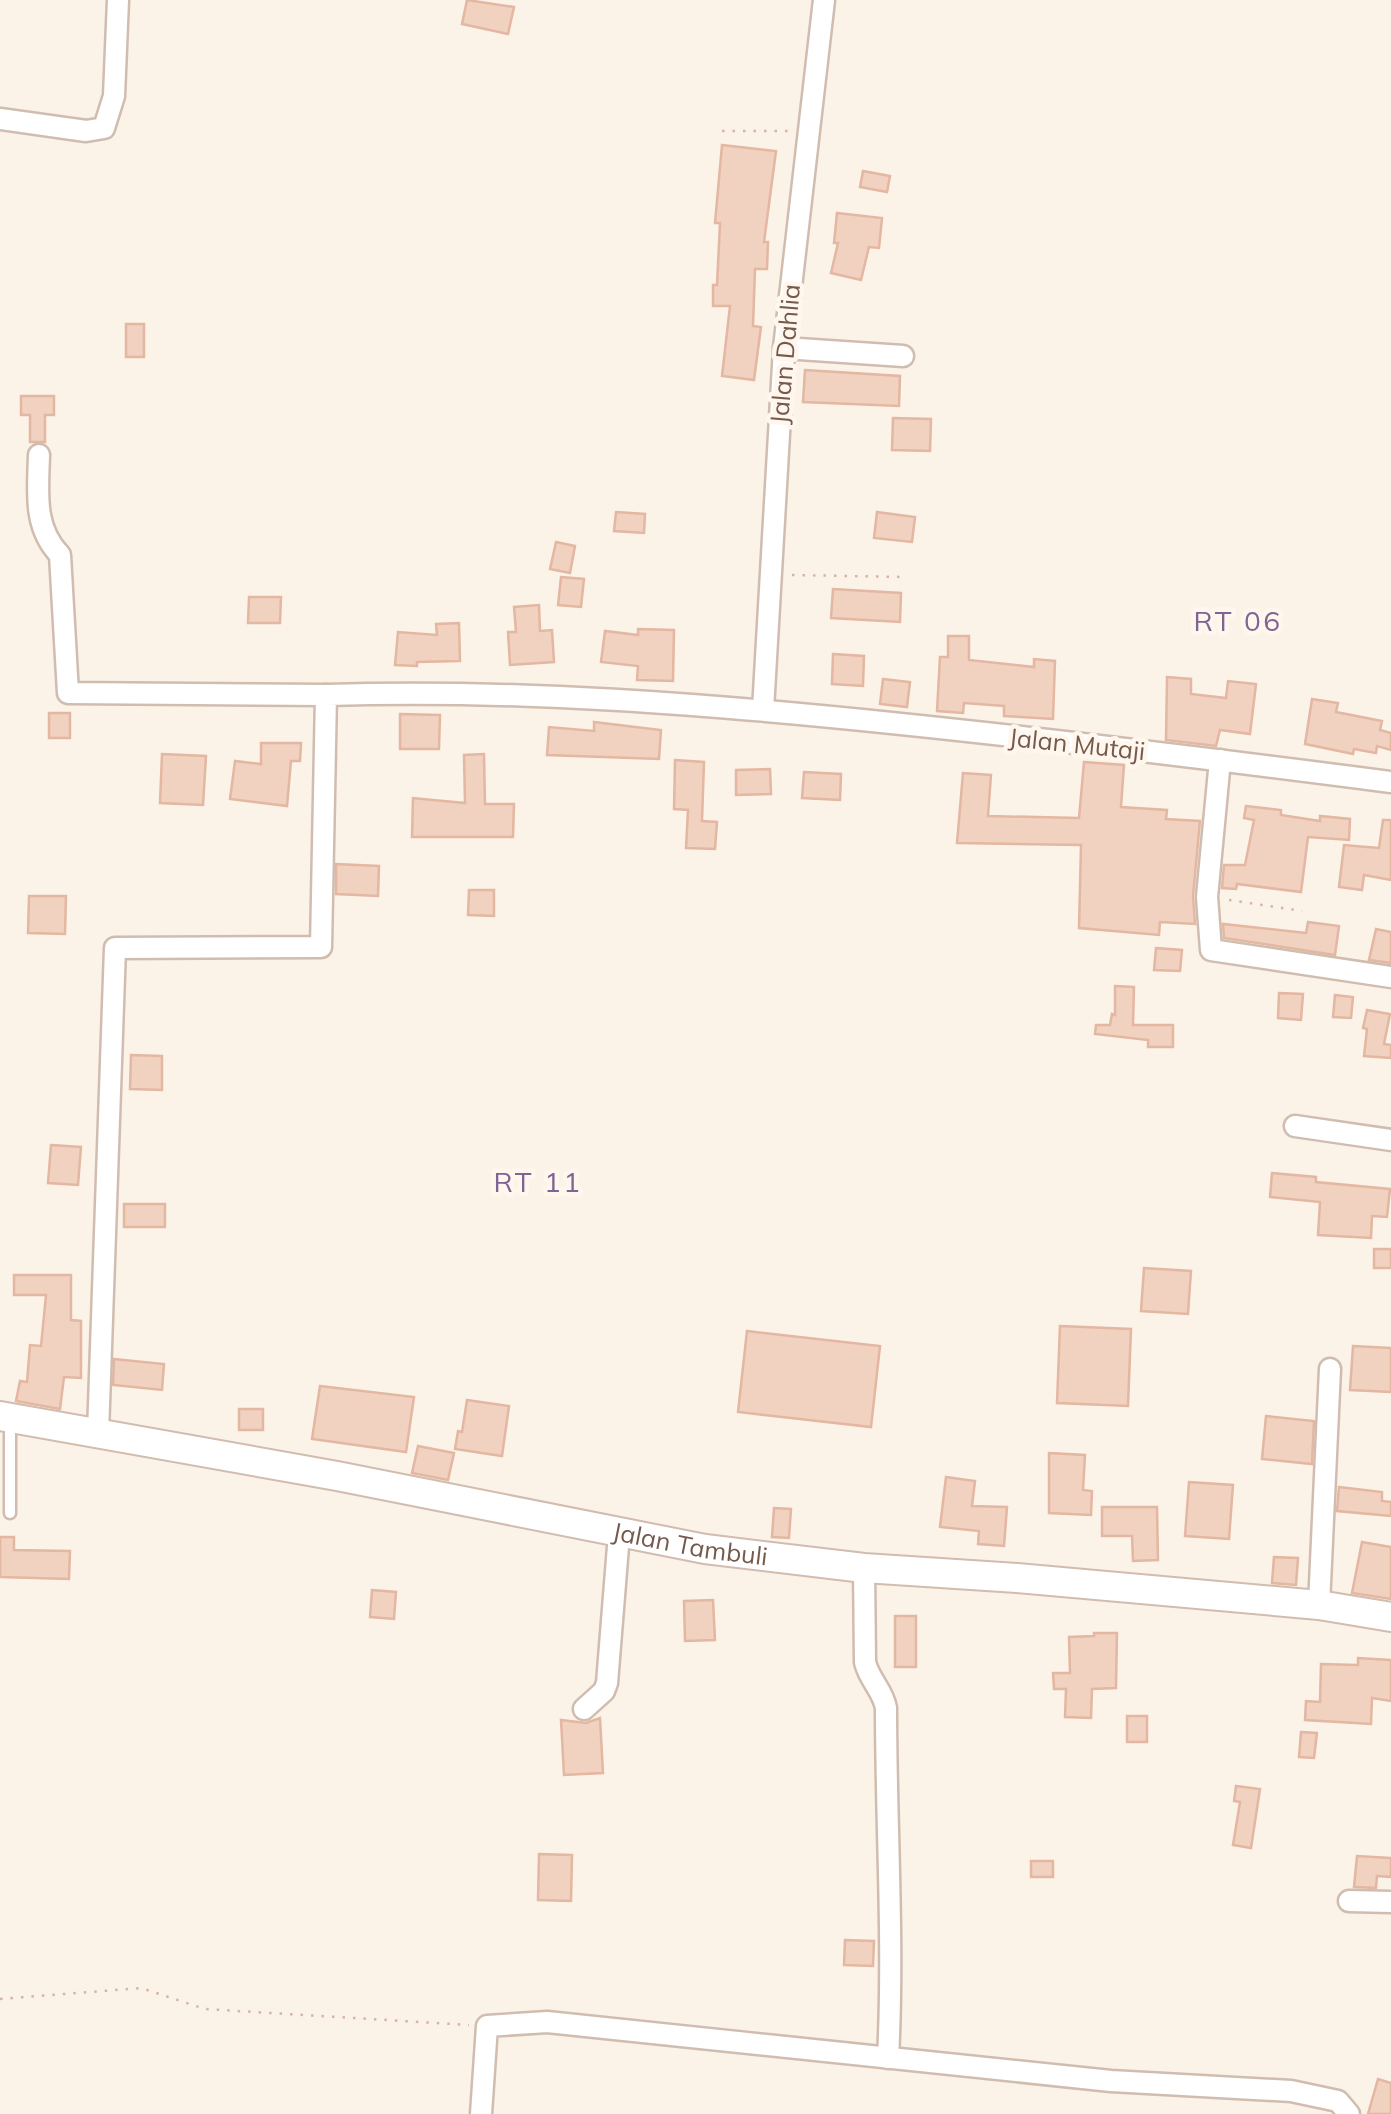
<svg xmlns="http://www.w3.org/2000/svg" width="1391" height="2114" font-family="Mulish,sans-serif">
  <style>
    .building { fill: #f1d1c0; stroke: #e3b7a1; stroke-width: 2.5 }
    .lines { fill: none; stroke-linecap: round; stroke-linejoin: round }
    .lane-casing { stroke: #d0bdb0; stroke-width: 15 }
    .street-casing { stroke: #d0bdb0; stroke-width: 25 }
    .secondary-casing { stroke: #d2bcae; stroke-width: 32 }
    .path { stroke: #d6b4a3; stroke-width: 2.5; stroke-dasharray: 2.5 8; stroke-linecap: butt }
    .lane { stroke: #fff; stroke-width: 10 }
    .street { stroke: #fff; stroke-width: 20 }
    .secondary { stroke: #fff; stroke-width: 28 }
    .labels { text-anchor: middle; stroke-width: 9; stroke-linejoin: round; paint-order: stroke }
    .street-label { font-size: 25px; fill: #75594c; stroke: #fff7ee }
    .neighbourhood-label { font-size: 28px; letter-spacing: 2.5px; fill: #806491; stroke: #fff7ee }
  </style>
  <rect width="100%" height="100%" fill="#fcf3e8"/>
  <g class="building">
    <polygon points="467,0 514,7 508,34 462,24"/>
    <polygon points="722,145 776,151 764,242 768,242 767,269 755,269 753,326 761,327 754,380 722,376 730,306 713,306 713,285 717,285 720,223 715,223"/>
    <polygon points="863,171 890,176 887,192 860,187"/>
    <polygon points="837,213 882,218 879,248 869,247 861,280 831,273 838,243 834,243"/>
    <rect x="126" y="324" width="18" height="33"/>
    <polygon points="805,370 900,376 899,406 803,402"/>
    <polygon points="21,396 54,396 54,415 45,415 45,442 30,442 30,415 21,415"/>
    <polygon points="893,418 931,419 930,451 892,450"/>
    <polygon points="616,512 645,514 644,533 614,531"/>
    <polygon points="877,512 915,517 912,542 874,538"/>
    <polygon points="556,542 575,546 570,573 550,569"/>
    <polygon points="561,577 584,579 581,607 558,605"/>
    <polygon points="833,589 901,593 900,622 831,618"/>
    <polygon points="249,597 281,597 280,623 248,623"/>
    <polygon points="539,605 540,631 552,630 554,662 510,665 508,632 516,632 514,607"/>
    <polygon points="459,623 460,661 417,662 417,666 395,665 398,632 437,635 436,624"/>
    <polygon points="638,629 674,630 673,681 637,680 638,666 601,662 605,631 638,635"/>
    <polygon points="948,636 969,636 969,660 1034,667 1034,659 1055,661 1053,719 1004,716 1004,706 964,703 963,713 937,711 940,657 948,657"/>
    <polygon points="833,654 864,656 863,686 832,684"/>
    <polygon points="1167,677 1191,679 1191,694 1226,698 1228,681 1256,684 1250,734 1220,730 1216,746 1166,740"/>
    <polygon points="883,679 910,682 907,707 880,704"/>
    <polygon points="1312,699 1338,703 1336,712 1382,721 1380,730 1391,733 1391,750 1377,746 1376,753 1354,749 1353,754 1305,744"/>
    <rect x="49" y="713" width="21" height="25"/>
    <polygon points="400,714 440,715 439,749 400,749"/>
    <polygon points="594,722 661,730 659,759 547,755 549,727 594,731"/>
    <polygon points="261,743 301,743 300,761 291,761 287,806 230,799 235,761 261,764"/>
    <polygon points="162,754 206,756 203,805 160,803"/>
    <polygon points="484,754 485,804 514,804 513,837 412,837 413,798 465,803 464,755"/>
    <polygon points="675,760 704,762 702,821 717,822 715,849 686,848 688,810 674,809"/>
    <polygon points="1084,762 1124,765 1121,807 1167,810 1166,819 1200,821 1193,896 1195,924 1160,922 1159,935 1079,928 1081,845 957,843 963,773 991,775 988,816 1079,818"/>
    <polygon points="770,769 771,794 736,795 736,770"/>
    <polygon points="804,772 841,774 840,800 802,798"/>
    <polygon points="1246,806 1281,810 1281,815 1320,821 1320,816 1350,819 1349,840 1308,837 1301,892 1237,884 1236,889 1222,888 1224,865 1245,865 1254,820 1244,818"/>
    <polygon points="1383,820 1391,820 1391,880 1364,875 1362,890 1339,887 1344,845 1379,848"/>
    <polygon points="336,864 379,866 378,896 336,894"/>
    <polygon points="469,890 494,890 494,916 468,915"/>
    <polygon points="29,896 66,896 65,934 28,933"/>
    <polygon points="1308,922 1339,926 1335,955 1224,938 1223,924 1306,933"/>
    <polygon points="1376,929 1391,932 1391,963 1369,960"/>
    <polygon points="1156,948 1182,950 1180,971 1154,970"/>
    <polygon points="1115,986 1134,987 1133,1025 1173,1025 1173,1047 1148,1047 1148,1040 1095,1034 1096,1025 1110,1025 1112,1014 1115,1015"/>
    <polygon points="1279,993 1303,994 1301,1020 1278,1018"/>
    <polygon points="1335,995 1353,997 1351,1018 1333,1017"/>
    <polygon points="1367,1010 1390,1014 1384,1044 1391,1045 1391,1058 1364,1056 1367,1029 1363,1028"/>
    <polygon points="131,1055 162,1056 162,1090 130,1089"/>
    <polygon points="51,1145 81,1147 78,1185 48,1183"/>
    <polygon points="1272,1173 1316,1177 1316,1182 1390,1189 1387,1217 1372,1216 1371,1238 1318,1235 1320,1202 1270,1197"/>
    <rect x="124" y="1204" width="41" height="23"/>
    <rect x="1374" y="1249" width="17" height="19"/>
    <polygon points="1144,1268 1191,1271 1188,1314 1141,1311"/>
    <polygon points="14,1275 71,1275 71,1320 81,1321 81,1378 64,1377 60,1409 16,1401 20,1381 27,1382 30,1345 41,1346 46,1295 14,1295"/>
    <polygon points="1060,1326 1131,1329 1128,1406 1057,1403"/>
    <polygon points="747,1331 880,1346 871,1427 738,1412"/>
    <polygon points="1353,1346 1391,1348 1391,1392 1350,1390"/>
    <polygon points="114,1359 164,1364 162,1390 113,1385"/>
    <polygon points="320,1386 414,1397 406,1452 312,1439"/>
    <polygon points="467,1400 509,1406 502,1456 455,1449 458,1431 462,1432"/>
    <rect x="239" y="1409" width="24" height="21"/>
    <polygon points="1266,1416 1314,1421 1312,1464 1262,1459"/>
    <polygon points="418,1446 454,1453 448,1480 412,1473"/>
    <polygon points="1049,1453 1085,1455 1083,1490 1092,1491 1091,1515 1049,1513"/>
    <polygon points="946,1477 975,1481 972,1506 1007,1507 1004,1546 978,1544 979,1531 940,1527"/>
    <polygon points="1189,1482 1233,1485 1229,1539 1185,1536"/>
    <polygon points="1339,1487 1382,1492 1382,1501 1391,1502 1391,1516 1337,1511"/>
    <polygon points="1102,1507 1157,1507 1158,1560 1133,1561 1132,1536 1102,1536"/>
    <polygon points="774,1508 791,1509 789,1538 772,1537"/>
    <polygon points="0,1537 14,1537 14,1550 70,1551 69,1579 0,1577"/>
    <polygon points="1362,1542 1391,1547 1391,1599 1352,1593"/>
    <polygon points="1274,1557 1298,1558 1296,1585 1272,1583"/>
    <polygon points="372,1590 396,1592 394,1619 370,1617"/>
    <polygon points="713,1600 715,1640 685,1641 684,1601"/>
    <rect x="895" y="1616" width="21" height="51"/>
    <polygon points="1094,1633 1117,1633 1116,1688 1092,1689 1091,1718 1065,1717 1066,1689 1054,1689 1053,1673 1070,1673 1069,1637 1094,1636"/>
    <polygon points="1358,1658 1391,1660 1391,1701 1372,1698 1371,1724 1305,1720 1306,1701 1320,1702 1321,1664 1358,1665"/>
    <rect x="1127" y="1716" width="20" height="26"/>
    <polygon points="600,1718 603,1773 564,1775 561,1720 586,1723"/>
    <polygon points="1301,1732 1317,1733 1314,1758 1299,1757"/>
    <polygon points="1236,1786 1260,1789 1251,1848 1233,1845 1240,1802 1234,1801"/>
    <polygon points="539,1854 572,1855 571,1901 538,1900"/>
    <polygon points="1357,1856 1391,1858 1391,1877 1377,1876 1376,1888 1354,1887"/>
    <rect x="1031" y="1861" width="22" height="16"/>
    <polygon points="845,1940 874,1941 873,1966 844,1965"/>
    <polygon points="1378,2079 1391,2083 1391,2114 1368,2114"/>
  </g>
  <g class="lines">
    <g class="lane-casing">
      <polyline id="lane" points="10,1420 10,1513"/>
    </g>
    <g class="street-casing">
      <g id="street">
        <polyline points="0,119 86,131 104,128 114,96 118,0"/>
        <polyline points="784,348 903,356"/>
        <path d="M39,455c-1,37 -6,72 21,100l8,138 258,2"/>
        <polyline points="763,710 784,348 824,0"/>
        <polyline points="1220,760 1207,897 1211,950 1391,977"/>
        <polyline points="1295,1126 1391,1140"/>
        <path d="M98,1433l17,-485 206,-1 5,-252c193,-6 383,9 575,29 164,17 327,37 490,58"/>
        <path d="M864,1568l1,94c4,18 18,28 21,46 0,117 8,233 2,350"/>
        <polyline points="1319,1605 1330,1369"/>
        <polyline points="584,1709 604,1691 607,1683 619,1534"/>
        <polyline points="1349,1901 1391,1902"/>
        <polyline points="481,2114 487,2026 547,2022 1111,2081 1291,2091 1338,2101 1349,2114"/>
      </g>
    </g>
    <g class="secondary-casing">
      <g id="secondary">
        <path id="s1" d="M0,1416l337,60 368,73 159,19 153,10 302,27 72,12"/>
      </g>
    </g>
    <g class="path">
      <polyline points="722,131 790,131"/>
      <polyline points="792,575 904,577"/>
      <polyline points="1229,900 1302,911"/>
      <polyline points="0,1999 141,1988 205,2009 469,2025"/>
    </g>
    <use href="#lane" class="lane"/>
    <use href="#street" class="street"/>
    <use href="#secondary" class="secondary"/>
  </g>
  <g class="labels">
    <g class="street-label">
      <text transform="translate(785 354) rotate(-85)" y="9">Jalan Dahlia</text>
      <text transform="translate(1077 744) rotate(6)" y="9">Jalan Mutaji</text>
      <text dy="9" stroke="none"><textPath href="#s1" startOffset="702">Jalan Tambuli</textPath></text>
    </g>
    <g class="neighbourhood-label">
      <text x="1238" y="631">RT 06</text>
      <text x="538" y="1192">RT 11</text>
    </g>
  </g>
</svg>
